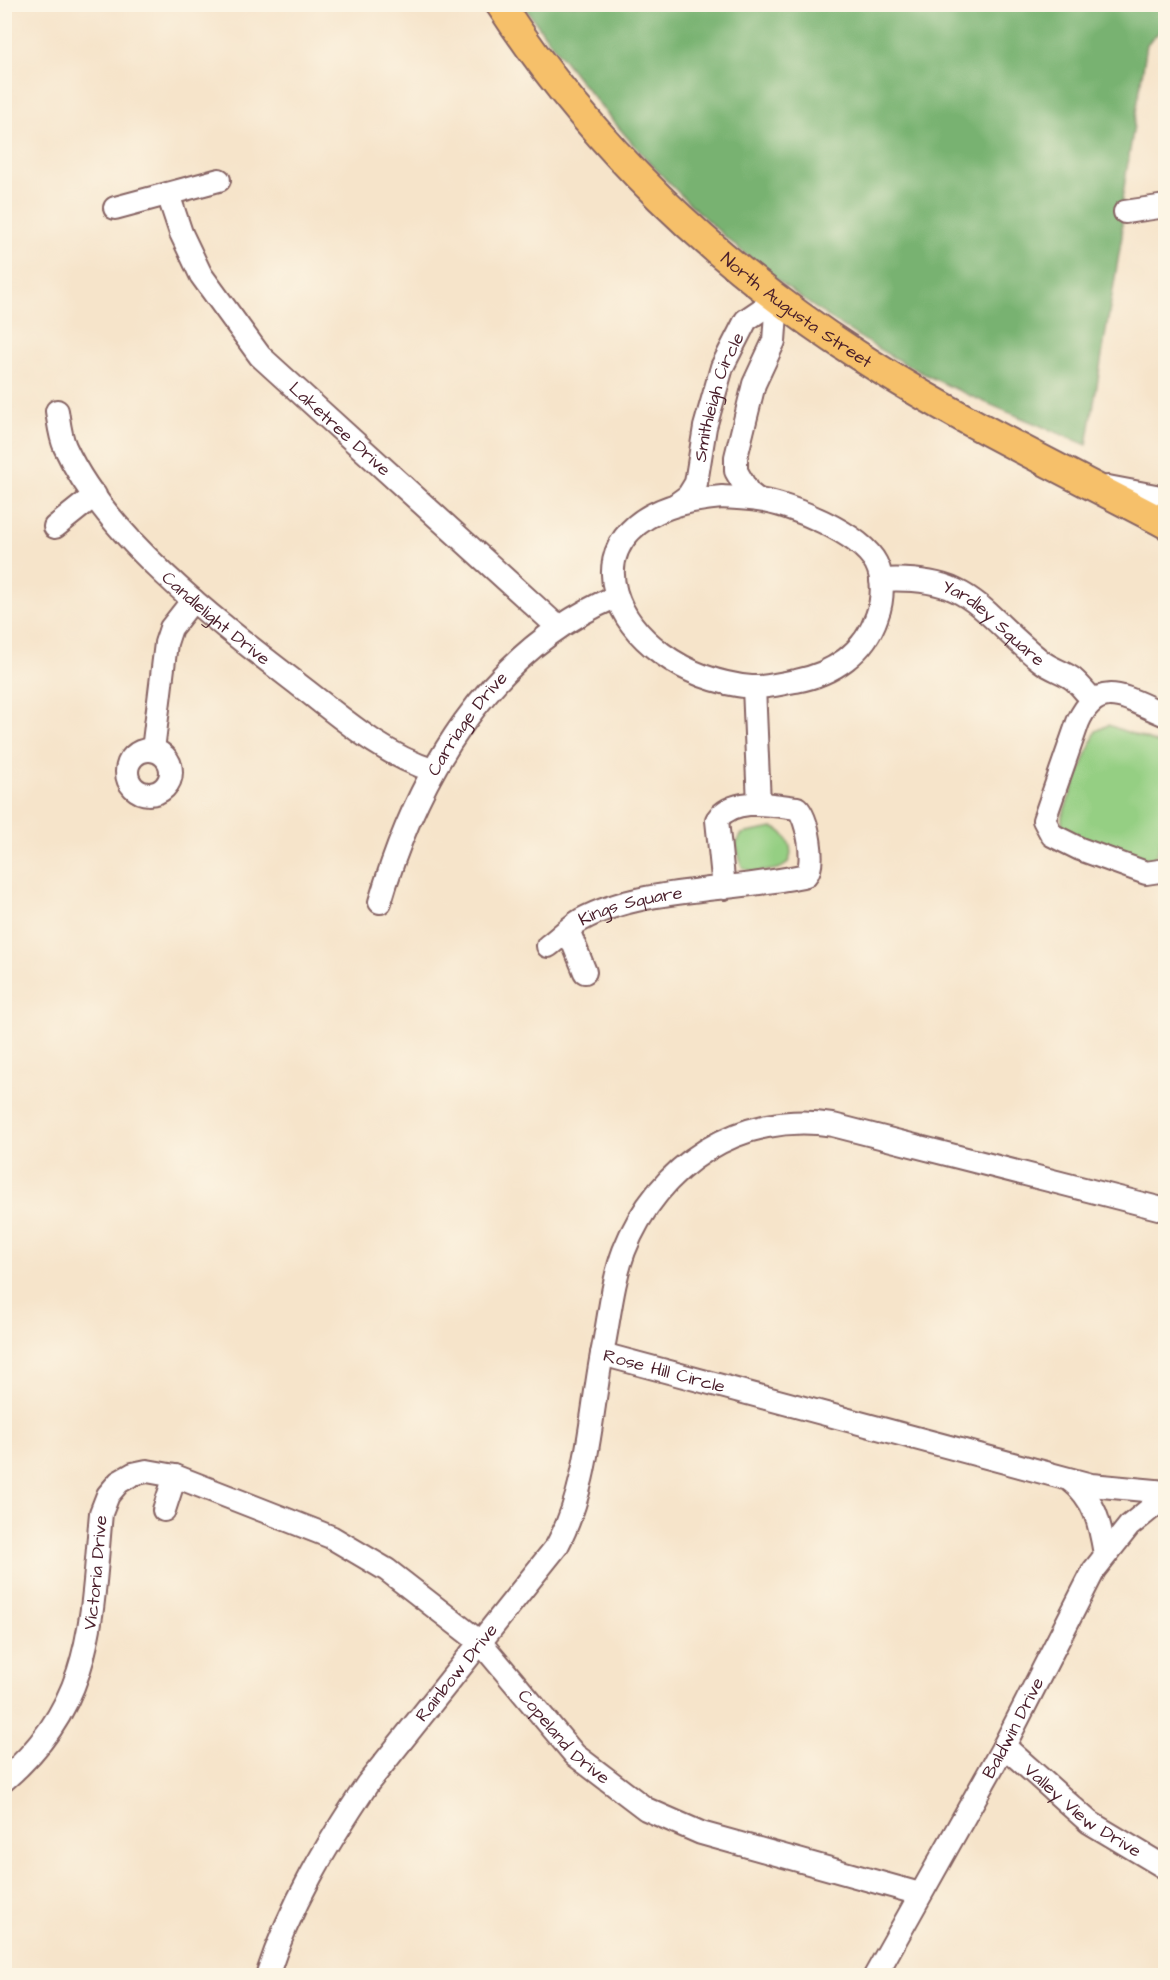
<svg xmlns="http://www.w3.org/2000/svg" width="1170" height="1980" font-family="'Architects Daughter',sans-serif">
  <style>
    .green { fill: #95cf83; stroke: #707757; stroke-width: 1.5 }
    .forest { fill: #78b271; stroke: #61684e; stroke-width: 1.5 }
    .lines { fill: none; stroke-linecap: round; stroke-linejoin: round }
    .minor-casing { stroke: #866463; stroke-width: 26 }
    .major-casing { stroke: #866463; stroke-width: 32 }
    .minor { stroke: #fff; stroke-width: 22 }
    .major { stroke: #f6c06b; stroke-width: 28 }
    .labels { text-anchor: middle; stroke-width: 4.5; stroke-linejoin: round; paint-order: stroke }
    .street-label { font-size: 18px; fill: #4a1f2b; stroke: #fcf5e5 }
  </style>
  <rect width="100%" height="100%" fill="#fcf5e5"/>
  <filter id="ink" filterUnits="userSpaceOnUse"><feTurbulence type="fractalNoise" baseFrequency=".0167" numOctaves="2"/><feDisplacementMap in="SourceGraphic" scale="12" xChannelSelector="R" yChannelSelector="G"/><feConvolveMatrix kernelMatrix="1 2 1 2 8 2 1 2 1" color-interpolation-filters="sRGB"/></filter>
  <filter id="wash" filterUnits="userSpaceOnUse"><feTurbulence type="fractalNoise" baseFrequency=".008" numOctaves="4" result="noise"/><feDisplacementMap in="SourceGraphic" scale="24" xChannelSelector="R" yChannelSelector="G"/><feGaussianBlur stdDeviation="1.35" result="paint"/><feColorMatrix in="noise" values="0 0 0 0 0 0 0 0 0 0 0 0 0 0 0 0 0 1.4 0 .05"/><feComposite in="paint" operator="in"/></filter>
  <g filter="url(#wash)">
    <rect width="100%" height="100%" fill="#f6e4ca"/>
    <g class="green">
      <path d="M1108,725l57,21c0,24 5,111 -17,116l-76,-26 -10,-11v-9l34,-85z"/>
      <path d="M773,828c15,3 25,28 11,38 -5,4 -13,4 -19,5 -9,1 -15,2 -23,-4l-6,-23 6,-10z"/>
    </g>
    <path class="forest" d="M523,5h642v21l-18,18 -25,156v36l-35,209c-67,-28 -135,-54 -198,-90 -157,-91 -262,-205 -366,-350z"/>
  </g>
  <g filter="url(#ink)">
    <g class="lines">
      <g class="minor-casing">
        <g id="minor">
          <path id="s1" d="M168,194l13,39 20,42 59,81 298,271"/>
          <polyline points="115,208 219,180"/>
          <polyline points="1125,212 1166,206"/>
          <path id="s2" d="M57,411c2,12 3,25 8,36 42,92 155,177 234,238 42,32 82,69 133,85"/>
          <polyline points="1108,487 1166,498"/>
          <path d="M722,497c12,1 24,1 36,3 32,4 102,33 118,63 8,15 7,37 1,53 -12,36 -44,58 -81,65 -13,2 -31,7 -45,6 -140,-14 -211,-175 -29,-190z"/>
          <polyline points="758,500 748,492 736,471 736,457 754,384 774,341 777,299"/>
          <path id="s3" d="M677,504l11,-8 8,-13 9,-56 17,-60 24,-47 31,-21"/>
          <polyline points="55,527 95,495"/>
          <path id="s4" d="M881,580c92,-5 97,31 160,81 10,8 23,11 32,18 7,6 13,14 19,20"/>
          <polyline points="754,687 759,804"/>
          <path d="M1166,715c-36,-14 -67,-40 -88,7l-34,98 8,15 28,14 66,24 20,-3"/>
          <polyline points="153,750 166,643 171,628 193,600"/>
          <circle cx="149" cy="772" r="22"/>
          <path id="s5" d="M380,902c37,-127 109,-251 235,-305"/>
          <polyline points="568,930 585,972"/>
          <path id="s6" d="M548,946c11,-8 21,-19 33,-26 62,-34 155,-28 225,-45 10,-10 2,-57 -9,-67 -24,-3 -64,-12 -80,12l7,68"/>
          <path id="s7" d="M1166,1210l-333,-85c-92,-15 -176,40 -209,126 -12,32 -15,70 -22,103l489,131 75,7"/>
          <path d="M1070,1480c25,19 30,44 35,74"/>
          <polyline points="164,1510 175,1476"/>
          <path id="s8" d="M1004,1746l85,76 77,46"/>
          <path id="s9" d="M4,1780c90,-76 87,-160 97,-267l7,-18 11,-13 14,-8 14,-3 28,5 156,61 56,33 94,73 94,112 71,54 55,24 219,61"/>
          <path id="s10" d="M267,1976c23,-71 60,-132 101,-193l189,-237c31,-58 33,-127 45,-192"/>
          <path id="s11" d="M875,1976l129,-230 90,-176 35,-44 37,-30"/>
        </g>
      </g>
      <g class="major-casing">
        <g id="major">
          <path id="s12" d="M500,4c91,140 216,260 356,350 98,64 206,115 310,170"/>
        </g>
      </g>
      <use href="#minor" class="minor"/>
      <use href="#major" class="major"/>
    </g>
  </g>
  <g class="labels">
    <g class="street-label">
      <text dy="6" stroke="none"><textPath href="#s12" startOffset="429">North Augusta Street</textPath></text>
      <text dy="6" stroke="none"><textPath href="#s3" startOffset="118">Smithleigh Circle</textPath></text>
      <text dy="6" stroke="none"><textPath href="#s1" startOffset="296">Laketree Drive</textPath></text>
      <text dy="6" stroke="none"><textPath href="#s2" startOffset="267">Candlelight Drive</textPath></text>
      <text dy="6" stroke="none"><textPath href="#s4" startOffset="126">Yardley Square</textPath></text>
      <text dy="6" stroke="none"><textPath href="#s5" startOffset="200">Carriage Drive</textPath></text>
      <text dy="6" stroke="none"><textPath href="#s6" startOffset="94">Kings Square</textPath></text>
      <text dy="6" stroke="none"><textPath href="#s7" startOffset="778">Rose Hill Circle</textPath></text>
      <text dy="6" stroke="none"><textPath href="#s9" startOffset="234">Victoria Drive</textPath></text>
      <text dy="6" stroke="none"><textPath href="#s10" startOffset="360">Rainbow Drive</textPath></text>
      <text dy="6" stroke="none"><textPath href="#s11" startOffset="284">Baldwin Drive</textPath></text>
      <text dy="6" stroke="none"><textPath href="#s9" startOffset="866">Copeland Drive</textPath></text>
      <text dy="6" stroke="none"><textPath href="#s8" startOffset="102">Valley View Drive</textPath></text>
    </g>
  </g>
  <rect width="1170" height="1980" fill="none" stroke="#fcf5e5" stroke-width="24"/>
</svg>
